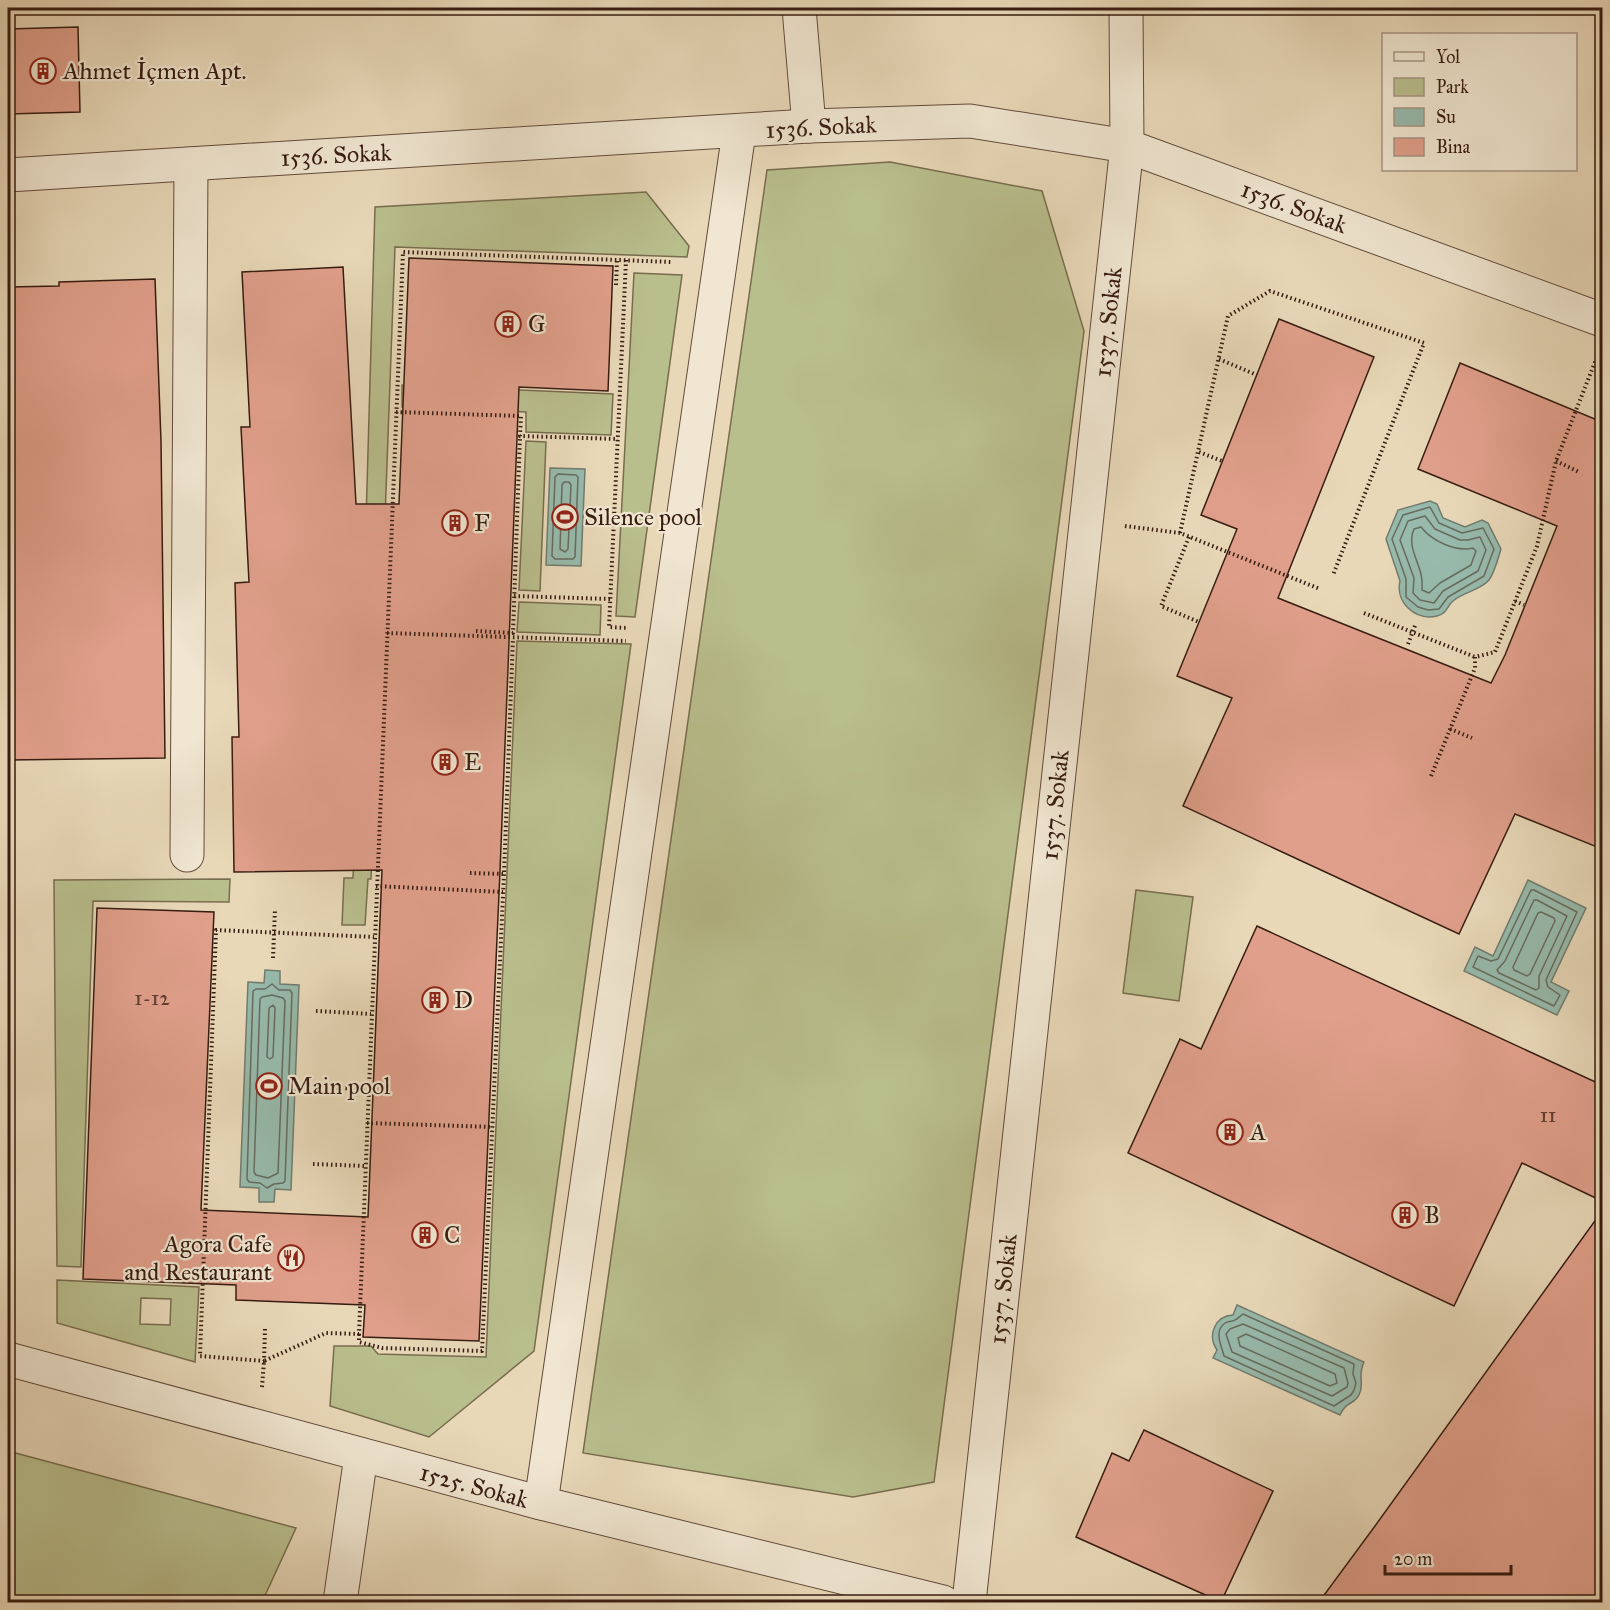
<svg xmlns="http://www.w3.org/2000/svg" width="1610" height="1610" font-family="'IM FELL Great Primer',serif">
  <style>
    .green { fill: #b9be8d; stroke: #786d4f; stroke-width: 1.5; fill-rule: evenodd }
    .water { fill: #97baac; stroke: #717b6e; stroke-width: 1.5 }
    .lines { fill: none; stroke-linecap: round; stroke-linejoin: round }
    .shore { stroke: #676b5e; stroke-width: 1.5 }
    .building { fill: #e09f8b; stroke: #371c11; stroke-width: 1.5 }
    .minor-casing { stroke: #634b3b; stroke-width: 35 }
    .path { stroke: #371c11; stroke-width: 4; stroke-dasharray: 1.5 3; stroke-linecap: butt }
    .minor { stroke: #f0e6d1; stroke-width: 33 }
    .labels { text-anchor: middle; stroke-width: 4.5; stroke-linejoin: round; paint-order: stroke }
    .number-label { font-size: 21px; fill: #613d30 }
    .poi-label { font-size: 24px; fill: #371c11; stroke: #f0e6d1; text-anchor: start }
    .street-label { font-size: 24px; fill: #371c11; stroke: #f0e6d1 }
  </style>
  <rect width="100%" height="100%" fill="#e8d8b8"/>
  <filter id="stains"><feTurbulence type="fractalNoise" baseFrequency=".00333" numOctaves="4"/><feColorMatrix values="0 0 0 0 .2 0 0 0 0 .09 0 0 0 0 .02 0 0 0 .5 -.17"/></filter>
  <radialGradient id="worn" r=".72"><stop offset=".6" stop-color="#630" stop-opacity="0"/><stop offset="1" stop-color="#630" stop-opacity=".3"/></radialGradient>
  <g class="green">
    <polygon points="890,162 1042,191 1084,331 934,1482 853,1497 583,1453 767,170"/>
    <polygon points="646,192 689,246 687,257 395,247 381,626 363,626 375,207"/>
    <polygon points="634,273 682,275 635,617 616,616"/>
    <polygon points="402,385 613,394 611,435 526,432 526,412 402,407"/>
    <polygon points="526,441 546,442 540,591 519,590"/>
    <polygon points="519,602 601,605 600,635 517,632"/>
    <polygon points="362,637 380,637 371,879 368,879 365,925 342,925 344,878 353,878"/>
    <polygon points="517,641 631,644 534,1351 429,1437 330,1406 334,1346 371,1346 378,1354 486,1357"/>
    <polygon points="230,879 229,902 93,901 81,1267 57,1266 54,880"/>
    <polygon points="1136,890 1193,897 1179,1001 1123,993"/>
    <path d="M57,1280l142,7 -4,75 -138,-39zM141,1298l30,1 -1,26 -30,-1z"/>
    <polygon points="8,1451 296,1528 262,1602 8,1602"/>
  </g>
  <g class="water">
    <polygon points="550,468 585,469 581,566 546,565"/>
    <path d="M1430,501l7,3 6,14 22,9 17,-7 6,3 13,26c-3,9 -6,23 -12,31 -8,10 -26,12 -36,21 -6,5 -6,13 -16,15 -22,5 -42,-14 -37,-35l-14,-42 12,-29z"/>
    <polygon points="1528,880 1586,908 1551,982 1569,991 1557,1015 1464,971 1475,947 1493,956"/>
    <polygon points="265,970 280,971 280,984 299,985 291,1190 275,1189 274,1202 259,1202 259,1188 240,1187 248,982 264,983"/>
    <path d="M1237,1305l127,57c-7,15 1,21 -5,33 -6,11 -12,5 -19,20l-127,-57 4,-8c-10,-15 -2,-34 16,-35z"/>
  </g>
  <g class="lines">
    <g class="shore">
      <polygon points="558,474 576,475 578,477 575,557 573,559 555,559 552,556 555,477"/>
      <polygon points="564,482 569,482 571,485 568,549 565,552 560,549 562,485"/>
      <polygon points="1430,507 1439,523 1462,533 1483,528 1494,549 1484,576 1448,597 1439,609 1428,610 1418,607 1406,597 1406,579 1392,539 1403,515"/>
      <polygon points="1425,516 1435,529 1460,540 1468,540 1480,537 1486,550 1478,571 1443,591 1434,603 1420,600 1413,593 1414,578 1400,540 1408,521"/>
      <path d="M1421,527c11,14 34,25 52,21l3,3 -5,14 -31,18 -11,10 -7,-3c3,-24 -17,-40 -8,-61z"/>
      <polygon points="1531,890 1534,890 1577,912 1546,980 1548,987 1560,995 1554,1006 1473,967 1478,956 1491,961 1498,959"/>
      <polygon points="1534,900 1537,900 1567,916 1539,976 1539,988 1536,990 1499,973 1497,970 1505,961"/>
      <polygon points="1541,912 1554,918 1555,921 1530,974 1527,976 1514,970 1513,967 1538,913"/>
      <polygon points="272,984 279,990 290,990 292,993 285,1181 283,1183 274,1184 267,1188 260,1183 249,1182 247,1179 253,991 256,989 265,989"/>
      <polygon points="272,995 283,998 285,1001 278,1173 268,1178 256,1175 254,1172 260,999 262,997"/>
      <polygon points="273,1005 275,1008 273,1057 270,1059 267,1057 269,1008"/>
      <path d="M1243,1314l111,50 -1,10 3,9 -2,7 -3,5 -17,11 -110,-50c-2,-10 -11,-24 1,-33 3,-2 7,-1 10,-3 3,-1 5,-4 8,-6z"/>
      <polygon points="1243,1324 1344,1368 1348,1383 1347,1387 1332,1396 1232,1352 1226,1334 1230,1329"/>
      <polygon points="1246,1334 1335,1374 1337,1383 1330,1386 1240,1346 1238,1338"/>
    </g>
  </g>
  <g class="building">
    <polygon points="78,27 80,112 8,114 8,29"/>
    <polygon points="409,258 613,266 608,391 519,387 500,871 479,1341 363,1337 365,1305 236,1300 236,1285 83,1279 97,908 214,912 201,1210 368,1217 382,870 234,872 232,737 239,737 235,583 249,582 241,427 250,427 242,272 343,267 356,504 399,504"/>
    <polygon points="155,279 161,441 165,758 8,760 8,287 59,286 59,282"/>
    <polygon points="1279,319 1374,357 1278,598 1491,683 1505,655 1557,526 1418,469 1460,363 1602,422 1602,849 1515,814 1459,934 1183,806 1232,698 1177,676 1237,529 1201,515"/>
    <polygon points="1257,926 1602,1085 1602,1201 1522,1163 1454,1306 1128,1153 1180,1039 1201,1049"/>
    <polygon points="1602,1211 1602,1602 1319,1602 1375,1526"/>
    <polygon points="1144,1430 1273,1491 1221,1602 1076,1537 1112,1453 1129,1461"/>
  </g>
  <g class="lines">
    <g class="minor-casing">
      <g id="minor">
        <polyline points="799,8 809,126"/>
        <polyline points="8,175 809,126 970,121 1127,146 1602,320"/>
        <polyline points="187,855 191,164"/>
        <polyline points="8,1359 541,1503 943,1602"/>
        <polyline points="541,1503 739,132"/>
        <polyline points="340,1602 361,1456"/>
        <polyline points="969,1602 1127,146 1126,8"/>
      </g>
    </g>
    <g class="path">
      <polyline points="626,260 609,627 628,628"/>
      <polyline points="616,285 617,260"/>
      <polyline points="1219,359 1257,375"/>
      <polyline points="396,412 521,416 520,436 618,439"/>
      <polyline points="1199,452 1222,461"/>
      <polyline points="1556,461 1579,472"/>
      <polyline points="1125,526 1180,533 1320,589"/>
      <polyline points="1180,533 1228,316 1270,291 1424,343 1333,575"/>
      <polyline points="1189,537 1161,606 1199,622"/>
      <polyline points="514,596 610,599"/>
      <polyline points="1515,601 1524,605"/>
      <polyline points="1364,613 1475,657"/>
      <polyline points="476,631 513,633 520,436"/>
      <polyline points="387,633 626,641"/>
      <polyline points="1408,644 1416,623"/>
      <polyline points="1450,729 1472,738"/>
      <polyline points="1431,776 1475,668 1475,657 1495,652 1537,546 1556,461 1597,357"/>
      <polyline points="470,873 504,874 513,638"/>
      <polyline points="376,886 503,892"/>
      <polyline points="273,958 275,909"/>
      <polyline points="316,1011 371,1014"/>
      <polyline points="314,1087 368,1089"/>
      <polyline points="367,1123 493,1127"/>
      <polyline points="313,1164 365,1166"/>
      <polyline points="265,1329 264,1361 200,1356 216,930 374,937"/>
      <polyline points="359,1334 359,1342 382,1348 482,1351 504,874"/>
      <polyline points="262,1387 264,1361 326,1333 359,1334 403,252 672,262"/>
    </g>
    <use href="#minor" class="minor"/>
  </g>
  <defs>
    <g id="building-ring" transform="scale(1.35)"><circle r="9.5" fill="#f0e6d1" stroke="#8f2418" stroke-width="1.5"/><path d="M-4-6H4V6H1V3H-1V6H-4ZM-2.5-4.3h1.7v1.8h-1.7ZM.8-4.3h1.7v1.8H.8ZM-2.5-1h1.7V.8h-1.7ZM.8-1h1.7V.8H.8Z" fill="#8f2418"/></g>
    <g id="stadium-ring" transform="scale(1.35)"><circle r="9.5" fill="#f0e6d1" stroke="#8f2418" stroke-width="1.5"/><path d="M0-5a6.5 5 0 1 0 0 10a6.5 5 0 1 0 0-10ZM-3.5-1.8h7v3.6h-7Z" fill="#8f2418"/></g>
    <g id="restaurant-ring" transform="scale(1.35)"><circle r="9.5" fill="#f0e6d1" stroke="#8f2418" stroke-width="1.5"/><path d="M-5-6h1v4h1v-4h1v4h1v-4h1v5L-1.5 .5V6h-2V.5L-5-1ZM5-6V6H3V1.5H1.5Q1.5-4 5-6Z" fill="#8f2418"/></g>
  </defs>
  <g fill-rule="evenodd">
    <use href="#building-ring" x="43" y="71"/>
    <use href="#building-ring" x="508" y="324"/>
    <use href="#stadium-ring" x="565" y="517"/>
    <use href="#building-ring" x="455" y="523"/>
    <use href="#building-ring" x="445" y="762"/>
    <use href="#building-ring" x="435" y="1000"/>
    <use href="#stadium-ring" x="269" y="1086"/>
    <use href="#building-ring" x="1230" y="1132"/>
    <use href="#building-ring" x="1405" y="1215"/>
    <use href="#building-ring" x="425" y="1235"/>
    <use href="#restaurant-ring" x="291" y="1258"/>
  </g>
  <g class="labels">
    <g class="number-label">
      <text x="152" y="1005">1-12</text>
      <text x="1548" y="1122">11</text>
    </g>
    <g class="poi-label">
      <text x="63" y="79">Ahmet İçmen Apt.</text>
      <text x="528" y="332">G</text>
      <text x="584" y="525">Silence pool</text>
      <text x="474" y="531">F</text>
      <text x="464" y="770">E</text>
      <text x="454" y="1008">D</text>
      <text x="288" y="1094">Main pool</text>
      <text x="1250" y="1140">A</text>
      <text x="1424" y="1223">B</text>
      <text x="444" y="1243">C</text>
      <text x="272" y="1252" text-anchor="end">Agora Cafe<tspan x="272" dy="28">and Restaurant</tspan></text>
    </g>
    <g class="street-label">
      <text transform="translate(821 127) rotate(-3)" y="8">1536. Sokak</text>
      <text transform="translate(336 155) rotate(-3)" y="8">1536. Sokak</text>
      <text transform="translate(1294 207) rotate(20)" y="8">1536. Sokak</text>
      <text transform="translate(1108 322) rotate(-84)" y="8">1537. Sokak</text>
      <text transform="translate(1055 805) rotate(-84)" y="8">1537. Sokak</text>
      <text transform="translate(1003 1289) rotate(-84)" y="8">1537. Sokak</text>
      <text transform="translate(474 1486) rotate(15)" y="8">1525. Sokak</text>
    </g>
  </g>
  <rect width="1610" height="1610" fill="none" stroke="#e8d8b8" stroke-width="30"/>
  <rect x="9" y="9" width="1592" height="1592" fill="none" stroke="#371c11" stroke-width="3"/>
  <rect x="15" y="15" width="1580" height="1580" fill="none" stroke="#371c11" stroke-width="1.5"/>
  <rect x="1382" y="33" width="195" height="138" fill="#f0e6d1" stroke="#a69584" stroke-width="1.5"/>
  <rect x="1394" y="52" width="30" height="9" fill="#f0e6d1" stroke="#a69584" stroke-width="1.5"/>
  <text x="1436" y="63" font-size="18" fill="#371c11">Yol</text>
  <rect x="1394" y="78" width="30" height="18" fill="#b9be8d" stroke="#a69584" stroke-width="1.5"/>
  <text x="1436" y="93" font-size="18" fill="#371c11">Park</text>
  <rect x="1394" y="108" width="30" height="18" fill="#97baac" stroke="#a69584" stroke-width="1.5"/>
  <text x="1436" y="123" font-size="18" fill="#371c11">Su</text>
  <rect x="1394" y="138" width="30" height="18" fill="#e09f8b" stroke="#a69584" stroke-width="1.5"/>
  <text x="1436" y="153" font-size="18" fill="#371c11">Bina</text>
  <path d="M1385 1565v9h126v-9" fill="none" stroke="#371c11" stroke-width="3"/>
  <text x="1394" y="1565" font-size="18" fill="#371c11" stroke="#f0e6d1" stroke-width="4.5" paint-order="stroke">20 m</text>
  <rect width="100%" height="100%" filter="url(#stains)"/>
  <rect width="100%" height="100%" fill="url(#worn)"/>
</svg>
